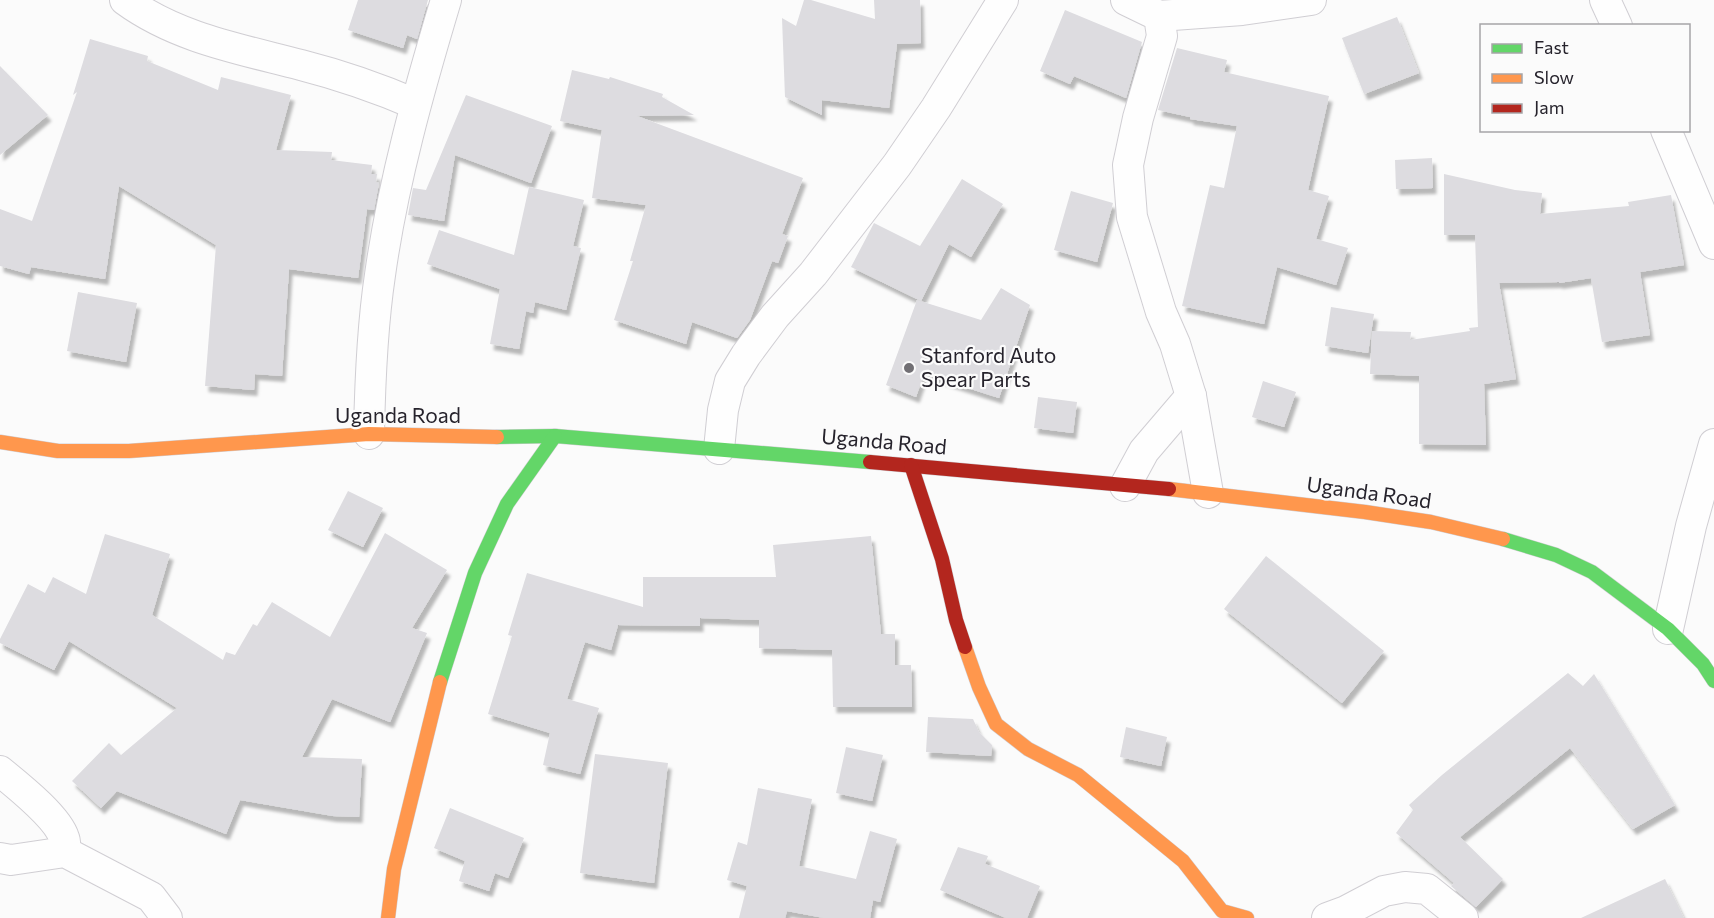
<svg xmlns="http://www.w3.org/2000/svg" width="1714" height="918" font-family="Commissioner,sans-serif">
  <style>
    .building { fill: #dddce0; filter: url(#shadow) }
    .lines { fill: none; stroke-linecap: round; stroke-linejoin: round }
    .street-casing { stroke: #d0ced3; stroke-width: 32 }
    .fast-casing { stroke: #d0ced3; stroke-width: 15 }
    .slow-casing { stroke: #d0ced3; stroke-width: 15 }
    .jam-casing { stroke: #d0ced3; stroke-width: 15 }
    .street { stroke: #fefefe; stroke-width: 30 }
    .fast { stroke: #63d668; stroke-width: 14 }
    .slow { stroke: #ff974d; stroke-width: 14 }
    .jam { stroke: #b3261e; stroke-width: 14 }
    .poi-dot { fill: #716f74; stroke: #fbfbfb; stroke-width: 2 }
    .labels { text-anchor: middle; stroke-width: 4.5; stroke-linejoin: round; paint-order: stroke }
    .poi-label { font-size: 21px; fill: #26232c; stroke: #fbfbfb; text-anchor: start }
    .street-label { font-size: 21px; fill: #26232c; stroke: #fbfbfb }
  </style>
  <defs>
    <filter id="shadow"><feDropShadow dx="3.5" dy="6" stdDeviation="1.5" flood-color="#0004"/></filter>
  </defs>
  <rect width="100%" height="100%" fill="#fbfbfb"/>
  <g class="building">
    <polygon points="358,0 428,0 417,39 407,35 403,48 348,30"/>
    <polygon points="804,0 811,0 875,19 874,0 920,0 921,43 897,44 889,108 822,100 822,115 785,97 782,18 796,26"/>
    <polygon points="1065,10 1142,42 1126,98 1074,76 1070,84 1040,71"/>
    <polygon points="1397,17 1419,73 1364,94 1342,38"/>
    <polygon points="90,39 148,56 147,61 218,90 221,77 291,95 276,150 332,152 331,160 372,165 371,174 377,174 376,182 379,183 374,210 367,209 358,278 289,269 282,376 255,374 254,390 205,386 216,245 119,186 105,279 31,267 29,274 0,266 0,209 32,221 77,92 73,95"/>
    <polygon points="1177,48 1227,60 1224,72 1329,96 1308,190 1329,196 1316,239 1348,248 1336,285 1277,267 1264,324 1182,306 1210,185 1224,188 1237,126 1190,119 1190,117 1158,110"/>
    <polygon points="0,66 48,115 0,155"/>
    <polygon points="572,70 609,79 610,77 663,94 662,97 694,115 637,116 803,178 782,234 788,236 778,263 772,261 750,320 737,338 692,322 686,344 614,320 633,261 630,261 646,205 592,198 602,130 560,121"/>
    <polygon points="466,95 552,126 531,183 455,155 444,221 408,215 413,188 426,190"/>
    <polygon points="1432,158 1433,188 1396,189 1395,160"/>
    <polygon points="1444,174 1515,190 1542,193 1540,214 1629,206 1628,202 1671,195 1684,265 1640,272 1650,335 1602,342 1591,278 1559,283 1559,282 1499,283 1516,379 1484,384 1486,445 1419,444 1419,376 1370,374 1372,331 1411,332 1410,340 1470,331 1469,328 1478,327 1475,235 1444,235"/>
    <polygon points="962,179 1003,204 971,257 949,244 921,301 851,267 874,223 920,246"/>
    <polygon points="529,187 584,200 573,246 581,248 566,310 535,302 533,313 526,311 519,349 490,344 500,289 427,264 439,230 514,255"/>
    <polygon points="1071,191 1113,203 1097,262 1054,250"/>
    <polygon points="1001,288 1030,305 999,398 924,374 916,397 886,385 917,300 981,320"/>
    <polygon points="78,292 137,303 126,362 67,351"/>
    <polygon points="1331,307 1374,314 1368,353 1325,346"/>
    <polygon points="1263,381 1296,392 1284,427 1252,417"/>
    <polygon points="1038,397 1077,402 1073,433 1034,428"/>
    <polygon points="348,491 383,508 363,547 328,530"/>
    <polygon points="385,533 447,570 412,628 427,633 390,722 332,699 302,757 362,759 359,817 333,816 240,800 226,834 117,791 101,808 72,781 109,743 121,755 177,708 69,641 54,670 0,643 0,639 28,584 45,593 53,577 86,594 105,534 170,554 152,615 223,660 226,652 235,655 253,624 257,626 272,602 330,637"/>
    <polygon points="871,536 881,634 895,634 895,665 911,665 912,707 833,707 832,650 759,648 759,620 700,618 700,626 618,625 611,650 585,642 567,699 599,708 580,774 543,765 550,733 488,714 512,636 508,635 527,573 643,607 643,577 776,577 773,545"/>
    <polygon points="1266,556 1384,651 1342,703 1224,609"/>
    <polygon points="1568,673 1583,686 1594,674 1675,805 1633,829 1570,748 1460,837 1503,879 1476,907 1451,886 1454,883 1396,833 1413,810 1409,805 1442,775"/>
    <polygon points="928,717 973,719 979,732 992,745 991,756 926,752"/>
    <polygon points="1126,727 1167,737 1161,766 1120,757"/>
    <polygon points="846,747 883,755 872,801 836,793"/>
    <polygon points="595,754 668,763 654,883 580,873"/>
    <polygon points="758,788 812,799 799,866 856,879 870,831 897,839 880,902 873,900 870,918 824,918 787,911 785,918 739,918 747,886 727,880 738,842 747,845"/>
    <polygon points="450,808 524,838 508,878 495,873 489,891 459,881 465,861 434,848"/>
    <polygon points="958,847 988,856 985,864 1040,886 1027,918 1006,918 940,890"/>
    <polygon points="1665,879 1684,918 1581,918"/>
  </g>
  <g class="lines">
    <g class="street-casing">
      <g id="street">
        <path d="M125,0c52,38 115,49 176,65 39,10 77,23 114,39"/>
        <polyline points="1126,0 1159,16 1162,36 1138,118 1128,165 1132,217 1161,312 1175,344 1191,396 1208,493"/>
        <polyline points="1605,0 1617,26"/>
        <polyline points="1159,16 1242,10 1311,0"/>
        <polyline points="1666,130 1714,244"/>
        <path d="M369,434c1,-53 3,-106 11,-159 13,-93 39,-185 66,-275"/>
        <polyline points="719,449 723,410 730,381 746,355 775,316 813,274 897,165 936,108 1003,0"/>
        <polyline points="1125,486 1144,451 1191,396"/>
        <polyline points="1668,629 1691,526 1714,444"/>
        <path d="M0,771c17,14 58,46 64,67 2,4 1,10 1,14"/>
        <polyline points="0,858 11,860 65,852 151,897 167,918"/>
        <polyline points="1327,918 1346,911 1384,891 1405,887 1427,889 1463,918"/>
      </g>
    </g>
    <g class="fast-casing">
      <g id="fast">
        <polyline points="497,437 555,436 870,462"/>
        <polyline points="1503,539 1556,555 1592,572 1668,629 1703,664 1714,681"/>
        <polyline points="440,682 475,573 507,504 555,436"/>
      </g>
    </g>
    <g class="slow-casing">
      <g id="slow">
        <polyline points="0,442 58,451 129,451 369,434 497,437"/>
        <polyline points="1169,489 1365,512 1431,522 1503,539"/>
        <polyline points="965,647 979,687 996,724 1028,749 1078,775 1183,861 1222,911 1247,918"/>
        <polyline points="388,918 394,869 440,682"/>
      </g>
    </g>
    <g class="jam-casing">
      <g id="jam">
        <polyline points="870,462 1169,489"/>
        <polyline points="911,465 942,559 956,620 965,647"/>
      </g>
    </g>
    <use href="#street" class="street"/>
    <use href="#fast" class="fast"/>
    <use href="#slow" class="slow"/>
    <use href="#jam" class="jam"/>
  </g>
  <circle class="poi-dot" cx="909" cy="368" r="6"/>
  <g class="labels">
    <g class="poi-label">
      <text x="921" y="363">Stanford Auto<tspan x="921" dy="24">Spear Parts</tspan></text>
    </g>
    <g class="street-label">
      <text x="398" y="423">Uganda Road</text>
      <text transform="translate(884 442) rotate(5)" y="7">Uganda Road</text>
      <text transform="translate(1369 493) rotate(8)" y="7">Uganda Road</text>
    </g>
  </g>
  <rect x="1480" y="24" width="210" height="108" fill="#fbfbfb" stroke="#a6a5a8" stroke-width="1.5"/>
  <rect x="1492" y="44" width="30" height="9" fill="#63d668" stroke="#a6a5a8" stroke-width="1.5"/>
  <text x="1534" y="54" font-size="18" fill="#26232c">Fast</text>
  <rect x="1492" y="74" width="30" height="9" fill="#ff974d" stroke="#a6a5a8" stroke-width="1.5"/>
  <text x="1534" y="84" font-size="18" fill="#26232c">Slow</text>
  <rect x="1492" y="104" width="30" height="9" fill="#b3261e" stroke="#a6a5a8" stroke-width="1.5"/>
  <text x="1534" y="114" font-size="18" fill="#26232c">Jam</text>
</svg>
